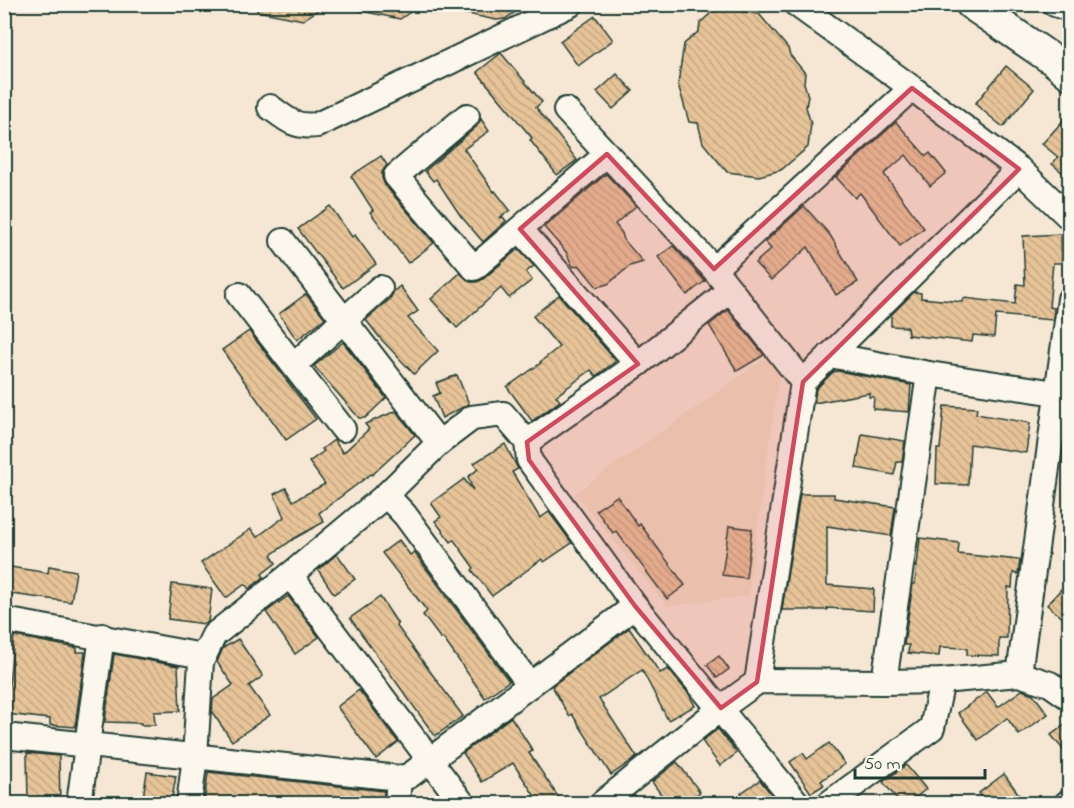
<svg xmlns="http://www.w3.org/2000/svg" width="1074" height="808" font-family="'Indie Flower',sans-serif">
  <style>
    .built { fill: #f1dcc1 }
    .building { fill: url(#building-back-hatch); stroke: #1f3d34; stroke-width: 1.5 }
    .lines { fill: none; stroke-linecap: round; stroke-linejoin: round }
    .minor-casing { stroke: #1f3d34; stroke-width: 28 }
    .major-casing { stroke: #1f3d34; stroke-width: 34 }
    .minor { stroke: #fbf7ec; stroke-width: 24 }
    .major { stroke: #fbf7ec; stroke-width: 30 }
    .marked { fill: #d1495b; fill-opacity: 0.2; stroke: #d1495b; stroke-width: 4.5; stroke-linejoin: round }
  </style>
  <defs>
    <pattern id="building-back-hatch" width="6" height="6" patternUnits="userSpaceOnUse" patternTransform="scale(1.5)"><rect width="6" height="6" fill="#e7c398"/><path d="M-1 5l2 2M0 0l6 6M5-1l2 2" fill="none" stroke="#c6a884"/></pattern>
  </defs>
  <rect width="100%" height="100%" fill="#f5e7d3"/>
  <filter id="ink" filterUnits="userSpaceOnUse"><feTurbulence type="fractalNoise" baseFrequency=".0167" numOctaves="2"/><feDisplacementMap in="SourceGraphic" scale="12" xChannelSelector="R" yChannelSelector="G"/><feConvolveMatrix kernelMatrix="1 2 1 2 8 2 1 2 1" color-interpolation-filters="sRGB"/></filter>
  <g filter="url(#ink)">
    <polygon class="built" points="766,358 779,374 748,596 667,606 575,493"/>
    <g class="building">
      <polygon points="258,4 327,4 303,20 257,11"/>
      <polygon points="361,4 422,4 400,19 361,11"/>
      <polygon points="454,4 527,4 505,19 496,20 453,11"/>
      <polygon points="723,9 759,14 788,48 790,55 805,73 804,83 808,96 806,107 811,124 808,147 781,170 759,176 727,172 703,143 698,123 689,122 678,84 684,44 699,31 700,23 712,12"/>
      <polygon points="595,16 613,40 578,66 560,41"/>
      <polygon points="501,53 542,102 536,107 577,160 557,175 530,140 532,138 477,72"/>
      <polygon points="1006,66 1034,89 1003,127 975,104"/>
      <polygon points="617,74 633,91 613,109 597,92"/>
      <polygon points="1070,113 1070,179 1052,164 1058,157 1042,144"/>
      <polygon points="481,119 489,131 464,149 494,192 495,191 510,210 499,218 503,217 506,221 483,242 460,215 436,179 433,181 425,171 476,127"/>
      <polygon points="896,122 926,156 930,153 946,173 930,186 906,155 884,174 924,228 900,246 860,193 855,198 836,177"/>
      <polygon points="381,156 387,165 382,172 382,178 385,185 434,243 408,263 370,212 373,210 351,176"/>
      <polygon points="606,174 636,206 615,224 622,233 624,240 643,262 630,266 608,284 597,287 579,265 573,267 566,252 544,227"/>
      <polygon points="330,206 352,237 355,235 376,264 343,288 298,229"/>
      <polygon points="804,206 830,235 858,282 836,295 808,247 771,280 755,263 771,249 765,242"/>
      <polygon points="1061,234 1062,263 1053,263 1049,307 1054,308 1053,320 996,315 994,337 973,335 972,342 908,335 907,327 891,326 891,315 914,292 921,293 921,298 963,302 964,298 1015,304 1017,284 1025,285 1023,236"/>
      <polygon points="673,246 705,281 687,295 658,257"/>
      <polygon points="518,249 534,266 526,272 532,280 509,298 501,288 457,328 431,299 460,273 470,282 477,282 483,279"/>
      <polygon points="400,286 418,311 408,318 438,351 414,374 380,338 366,320 390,299 394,291"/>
      <polygon points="306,294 325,318 297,340 279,314"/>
      <polygon points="559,295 616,361 596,376 591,370 556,396 560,401 532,421 507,387 541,363 540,362 559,347 533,316"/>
      <polygon points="728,310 764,355 737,371 709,325"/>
      <polygon points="249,331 316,419 286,440 222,350"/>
      <polygon points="343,342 386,398 365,418 359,418 314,366"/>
      <polygon points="838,371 911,385 909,412 873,409 874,397 869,397 869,393 814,403 816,389 833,372"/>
      <polygon points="457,375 469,404 442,418 433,396 440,393 436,383"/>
      <polygon points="944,406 977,408 976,414 1030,423 1026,453 970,444 968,485 936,484 937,449 940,449"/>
      <polygon points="396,411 415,435 372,475 371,474 319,513 324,522 295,538 271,555 276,563 262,574 264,577 249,589 245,584 226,598 201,563 251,529 257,537 284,517 274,494 286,488 293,501 325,484 309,462 324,451 322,449 334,440 343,453 369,429 365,424"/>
      <polygon points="862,434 905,441 902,462 897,462 894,475 856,468"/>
      <polygon points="505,444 518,469 512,472 540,518 549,512 572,543 544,562 542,559 492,596 472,570 474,568 454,540 451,542 435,521 441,517 431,503 464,479 473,490 468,477 478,469 474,463"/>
      <polygon points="800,494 834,494 834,498 895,507 891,536 827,526 827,585 874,589 873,611 827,608 827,610 782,610"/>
      <polygon points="617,496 638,526 640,524 685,585 667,599 616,531 613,533 596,510"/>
      <polygon points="729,526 752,529 746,578 722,575"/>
      <polygon points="920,538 959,543 958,554 1020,560 1018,574 1013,573 1012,588 1008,587 1007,638 999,638 999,656 967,655 967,648 940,647 939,656 908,653 909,645 904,645 905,637 913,584 915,584"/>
      <polygon points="399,540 410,555 414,552 509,681 485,698 443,638 441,639 423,615 427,611 382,553"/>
      <polygon points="337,554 355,579 334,594 318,570"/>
      <polygon points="4,566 48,573 49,566 76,571 71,602 4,593"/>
      <polygon points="1070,579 1070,624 1047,605"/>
      <polygon points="172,584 212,589 208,622 205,624 168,619"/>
      <polygon points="288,596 319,637 295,654 266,612"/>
      <polygon points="380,597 398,624 396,625 463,716 435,736 350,618"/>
      <polygon points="629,628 660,673 668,669 689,694 695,706 668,720 642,670 599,699 637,757 611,775 572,714 569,716 552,686"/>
      <polygon points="14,636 77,648 77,652 85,652 75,727 50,725 50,719 6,714"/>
      <polygon points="238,639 263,676 249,686 270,715 232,741 212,712 213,699 233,685 217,662 223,648"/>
      <polygon points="114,654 178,666 180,711 154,712 155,725 141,725 141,723 105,722"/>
      <polygon points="719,656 729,669 717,678 707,665"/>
      <polygon points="359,690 398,742 376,759 337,707"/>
      <polygon points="1022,690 1033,694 1048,714 1019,735 1007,718 978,740 958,713 987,692 998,707"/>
      <polygon points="511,717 533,751 529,753 563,804 540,804 513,763 482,782 463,753"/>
      <polygon points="1070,721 1070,758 1051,735"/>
      <polygon points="718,729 737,753 720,766 702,741"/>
      <polygon points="829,743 845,764 821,781 824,785 811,793 790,762 803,753 807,759"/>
      <polygon points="27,753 59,756 60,802 28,802"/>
      <polygon points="677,762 700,792 685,804 668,804 652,782"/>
      <polygon points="906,765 926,789 908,804 901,804 883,782"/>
      <polygon points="147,772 176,776 171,804 142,804"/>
      <polygon points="208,772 384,791 383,804 204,804"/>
      <polygon points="1004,774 1026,804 986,804 979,793"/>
      <polygon points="760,780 779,804 749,804 741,793"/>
    </g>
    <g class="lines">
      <g class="minor-casing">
        <g id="minor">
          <polyline points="796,4 912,88"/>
          <polyline points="1055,4 1070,9"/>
          <path d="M270,107c16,12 25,21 47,18l254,-121"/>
          <polyline points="566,110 714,269 803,382"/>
          <polyline points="467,116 396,176 474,268 607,154"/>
          <polyline points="520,229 638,364"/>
          <polyline points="283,241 439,443"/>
          <polyline points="714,269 912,88 1019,169 1070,218"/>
          <polyline points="239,295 343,429"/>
          <polyline points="830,355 929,374 1056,393"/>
          <polyline points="294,365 380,288"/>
          <polyline points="527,442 638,364 730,290"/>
          <polyline points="386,495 405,515 530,685"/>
          <polyline points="290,575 463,804"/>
          <polyline points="4,620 203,656"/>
          <polyline points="1019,674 1070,299"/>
          <polyline points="757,682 803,382 1019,169"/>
          <polyline points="884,682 929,374"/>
          <polyline points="4,736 399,778 409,776 635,606"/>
          <polyline points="79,804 102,636"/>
          <polyline points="189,804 195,756 201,662 214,635 290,575 386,495 439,443 472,418 503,414 527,442 529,460 635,606 798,804"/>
          <polyline points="397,804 399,778"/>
          <polyline points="601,804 721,708 757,682 763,681 884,682 942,681 1019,674 1050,684 1070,698"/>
          <polyline points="828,804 932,728 942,681"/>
          <polyline points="1066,804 1070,801"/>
        </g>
      </g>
      <g class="major-casing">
        <polyline id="major" points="971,4 1053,60 1070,74"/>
      </g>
      <use href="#minor" class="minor"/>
      <use href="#major" class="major"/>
    </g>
  </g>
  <path class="marked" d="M912,88l107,81 -216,213 -46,300 -36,26 -86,-102 -106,-146 -2,-18 111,-78 -118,-135 87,-75 107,115z"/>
  <rect width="1074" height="808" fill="none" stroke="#fbf7ec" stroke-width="24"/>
  <rect x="12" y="12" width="1050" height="784" fill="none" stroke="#1f3d34" stroke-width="2" filter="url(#ink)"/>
  <path d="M855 769v9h130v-9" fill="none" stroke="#1f3d34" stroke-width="3"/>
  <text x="864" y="769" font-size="18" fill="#1f3d34" stroke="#fbf7ec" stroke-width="4.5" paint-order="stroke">50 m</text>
</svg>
